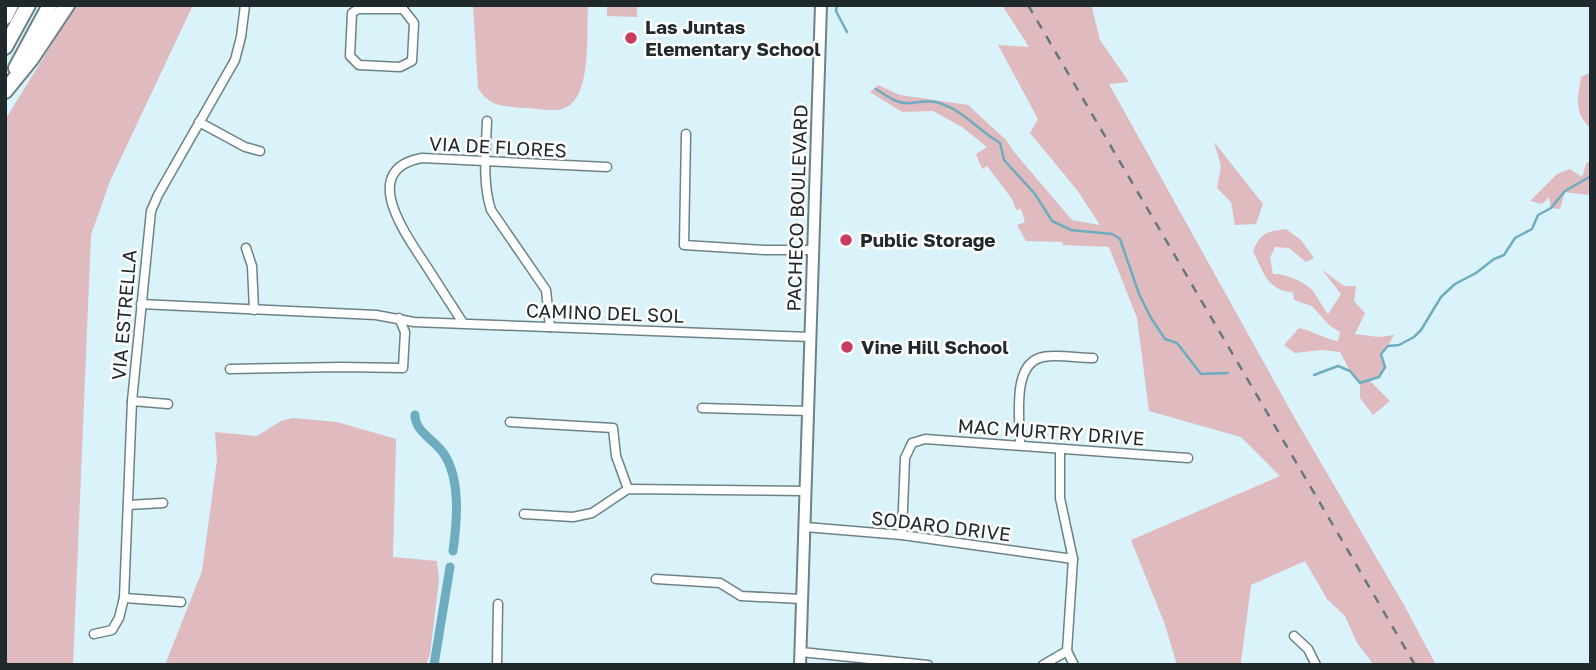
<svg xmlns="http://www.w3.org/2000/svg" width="1596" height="670" font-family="'Golos Text',sans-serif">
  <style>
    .green { fill: #dfbabe }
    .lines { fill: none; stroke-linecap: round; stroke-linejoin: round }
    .stream { stroke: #6eadbf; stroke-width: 2.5 }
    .canal { stroke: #6eadbf; stroke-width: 9 }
    .street-casing { stroke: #6d8288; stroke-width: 11 }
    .secondary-casing { stroke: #6d8288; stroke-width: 14 }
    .highway-casing { stroke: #6d8288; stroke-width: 18 }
    .street { stroke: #fff; stroke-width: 8 }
    .secondary { stroke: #fff; stroke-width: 10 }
    .highway { stroke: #fff; stroke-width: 14 }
    .rail { stroke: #68777c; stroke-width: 2.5; stroke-dasharray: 9 9; stroke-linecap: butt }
    .poi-dot { fill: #ca3b5d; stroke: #fff; stroke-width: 2.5 }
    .labels { text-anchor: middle; stroke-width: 5; stroke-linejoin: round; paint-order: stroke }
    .poi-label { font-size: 19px; font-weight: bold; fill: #20292c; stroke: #fff; text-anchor: start }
    .street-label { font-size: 19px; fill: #20292c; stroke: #fff }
  </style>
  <rect width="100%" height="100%" fill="#daf2f9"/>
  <g class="green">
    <polygon points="76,5 193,5 110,181 91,235 73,665 5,665 5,120"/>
    <path d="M473,5h115c-2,27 5,96 -26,104 -11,3 -26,-1 -38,-1 -20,-2 -35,-1 -46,-20z"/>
    <polygon points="607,5 637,5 637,17 607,16"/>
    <polygon points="1002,5 1090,5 1092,8 1100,40 1129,82 1109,84 1293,415 1404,605 1436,665 1374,665 1357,643 1345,616 1327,599 1305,561 1251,585 1241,662 1243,665 1177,665 1164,622 1131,540 1280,476 1241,437 1149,411 1137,318 1109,247 1063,245 1062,242 1026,241 1017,225 1025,222 1021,209 1016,210 1012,199 987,166 982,169 976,154 987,147 962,127 933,111 902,112 870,92 878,85 900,95 968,105 1006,140 1015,153 1072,220 1100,225 1077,190 1030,133 1038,119 998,45 1029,47"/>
    <path d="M1591,72v57c-18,-18 -13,-29 -10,-52z"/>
    <polygon points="1214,142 1263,204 1256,224 1235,225 1231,202 1217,188 1221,166"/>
    <polygon points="1587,162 1591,163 1591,191 1588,195 1565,192 1560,209 1551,208 1549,197 1542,204 1530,201 1557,174 1570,169 1582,177"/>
    <path d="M1286,229l15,11 13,18 -8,4 -17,-14 -14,-1 -5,11 3,16c13,0 28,6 38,15 6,6 11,18 17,25l13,-20 -19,-24 22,16h12l-2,15 11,12 -10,21 24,3 15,-2 -6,11 -7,8 4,13 -6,10 -9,4 20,20 -17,14 -13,-17v-15l-10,-12 -10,-19 -18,-2 -27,3 -11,-8 15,-17c15,3 25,11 39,13l2,-9 -10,-6 -18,-20 -18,-6 -1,-8c-26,-1 -30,-21 -40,-41 8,-20 15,-19 33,-22z"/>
    <polygon points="293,418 337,422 396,439 393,557 437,561 439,579 430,654 426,665 165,665 202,571 217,460 215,432 257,436 281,421"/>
  </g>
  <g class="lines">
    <g class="stream">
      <polyline points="837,5 836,11 847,32"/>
      <path d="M876,89c11,7 22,16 35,14 10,-1 18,-3 28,0 24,7 40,28 61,40l4,17 31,34 17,27 19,9 41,4 8,5 19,55 12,24 14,21 12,4 24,31 27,-1"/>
      <polyline points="1314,375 1338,366 1350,371 1360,383 1379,377 1385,367 1381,354 1388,346 1399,345 1414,337 1421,330 1441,297 1455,284 1476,273 1494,259 1504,255 1515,238 1532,229 1538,215 1551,208 1565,191 1591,176"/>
    </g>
    <g class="canal">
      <path d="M415,415c0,17 20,25 29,39 17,26 13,68 9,97"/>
      <polyline points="434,665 450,567"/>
    </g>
    <g class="street-casing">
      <g id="street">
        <polygon points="358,9 403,9 414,23 412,61 400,67 359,65 350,56 352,13"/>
        <path d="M487,121c-1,29 -5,61 4,89l55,80 4,37"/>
        <polyline points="199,122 245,147 260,151"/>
        <polyline points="686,134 684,245 765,250 813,250"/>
        <polyline points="246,248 252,266 254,310"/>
        <polyline points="141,304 376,315 414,322 811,337"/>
        <path d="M463,323c-12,-19 -24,-37 -36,-56 -20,-31 -70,-97 -5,-109l185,9"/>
        <polyline points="230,369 341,367 403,368 405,332 399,318"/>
        <polyline points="132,401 168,404"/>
        <polyline points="702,408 809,411"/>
        <polyline points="510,422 613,428 616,456 628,489"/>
        <path d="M1020,444c0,-25 -9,-81 23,-87 15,-3 34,1 50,1"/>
        <polyline points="1060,449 1060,498 1073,559 1067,651 1074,665"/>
        <polyline points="128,505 163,503"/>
        <polyline points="524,514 573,517 592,513 628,489 806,491"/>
        <polyline points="805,527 902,535 1073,559"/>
        <polyline points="902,535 905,458 912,443 925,439 1188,458"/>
        <polyline points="656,579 720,583 741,596 802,599"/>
        <polyline points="124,598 181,602"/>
        <polyline points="94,634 112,630 119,618 124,598 132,401 151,211 158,195 235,60 241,37 245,5"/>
        <polyline points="1294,636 1308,649 1316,665"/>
        <polyline points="801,652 928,665"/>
        <polyline points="497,665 498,604"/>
        <polyline points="1043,665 1067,651"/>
      </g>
    </g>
    <g class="secondary-casing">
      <polyline id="secondary" points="800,665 821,5"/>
    </g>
    <g class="highway-casing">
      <g id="highway">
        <polyline points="5,17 11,5"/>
        <polyline points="5,47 28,5"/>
        <polyline points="16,68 50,5"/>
        <polyline points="5,91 31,59 67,5"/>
      </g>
    </g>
    <use href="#street" class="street"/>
    <use href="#secondary" class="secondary"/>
    <use href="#highway" class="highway"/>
    <polyline class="rail" points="1028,5 1415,665"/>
  </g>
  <g class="poi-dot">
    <circle cx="631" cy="38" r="7"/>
    <circle cx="846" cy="240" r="7"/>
    <circle cx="847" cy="347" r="7"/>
  </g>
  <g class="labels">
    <g class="poi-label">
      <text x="645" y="34">Las Juntas<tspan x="645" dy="22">Elementary School</tspan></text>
      <text x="860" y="247">Public Storage</text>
      <text x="861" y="354">Vine Hill School</text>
    </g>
    <g class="street-label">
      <text transform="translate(498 147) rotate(3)" y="7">VIA DE FLORES</text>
      <text transform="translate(797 208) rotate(-88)" y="7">PACHECO BOULEVARD</text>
      <text transform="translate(605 313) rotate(2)" y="7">CAMINO DEL SOL</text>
      <text transform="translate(124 315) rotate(-85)" y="7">VIA ESTRELLA</text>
      <text transform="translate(1051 432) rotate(4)" y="7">MAC MURTRY DRIVE</text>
      <text transform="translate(941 526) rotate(7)" y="7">SODARO DRIVE</text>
    </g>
  </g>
  <rect width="1596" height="670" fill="none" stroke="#20292c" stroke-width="14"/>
</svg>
